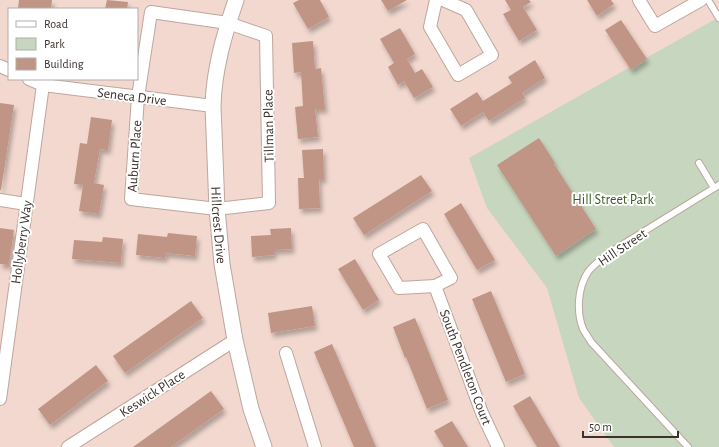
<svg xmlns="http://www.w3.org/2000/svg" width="719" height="447" font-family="'Alegreya Sans',sans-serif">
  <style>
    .green { fill: #c7d6be }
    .building { fill: #c09585; filter: url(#shadow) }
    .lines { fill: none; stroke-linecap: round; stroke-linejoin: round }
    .service-casing { stroke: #bea69d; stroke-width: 8 }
    .minor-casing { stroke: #bea69d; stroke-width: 14 }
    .tertiary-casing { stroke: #bea69d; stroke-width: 17 }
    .service { stroke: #fff; stroke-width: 6 }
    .minor { stroke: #fff; stroke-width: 12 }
    .tertiary { stroke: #fff; stroke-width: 15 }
    .labels { text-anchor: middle; stroke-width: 4; stroke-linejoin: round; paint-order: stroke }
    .street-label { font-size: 14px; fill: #3b312d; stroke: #fff }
    .park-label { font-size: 14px; fill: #3c5a26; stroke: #fff }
  </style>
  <defs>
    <filter id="shadow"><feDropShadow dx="2.5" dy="4.5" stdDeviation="2" flood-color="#0004"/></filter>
  </defs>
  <rect width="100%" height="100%" fill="#f2d8cf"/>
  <polygon class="green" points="719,17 719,447 614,447 579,398 547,288 487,208 469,158"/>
  <g class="building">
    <polygon points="19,0 52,0 51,9 18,9"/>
    <polygon points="107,0 128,2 127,9 105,9"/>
    <polygon points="299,0 320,0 329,17 308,29 293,3"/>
    <polygon points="381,0 407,0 388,11"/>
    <polygon points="505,0 529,0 531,2 523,7 537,30 519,41 503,14 511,10"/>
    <polygon points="587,0 611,0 614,4 597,16"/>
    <polygon points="621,20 647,59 631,70 605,30"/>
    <polygon points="400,28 415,54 407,59 415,73 422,69 433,87 414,98 404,81 398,85 388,67 394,63 380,39"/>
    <polygon points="313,41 315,69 321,68 325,109 315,109 318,137 298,139 295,107 303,106 301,72 294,73 292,43"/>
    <polygon points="535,60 545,78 522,93 525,98 489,121 483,112 461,126 450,109 477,92 483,101 512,83 508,77"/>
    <polygon points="0,103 14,105 1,190 0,190"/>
    <polygon points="91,117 112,120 108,150 100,149 94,183 104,185 99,214 79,211 83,185 74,184 80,143 87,144"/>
    <polygon points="539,138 555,163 554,164 596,229 556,256 497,165"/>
    <polygon points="323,149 324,179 319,179 320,208 299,209 298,178 304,178 302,150"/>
    <polygon points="421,175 432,191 364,235 353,218"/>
    <polygon points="461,203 495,260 477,270 444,214"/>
    <polygon points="0,228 14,230 9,265 0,264"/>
    <polygon points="291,228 292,249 274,250 274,255 252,257 251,236 271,235 270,229"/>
    <polygon points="168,233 197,236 195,256 166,253 165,258 136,255 138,234 167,237"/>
    <polygon points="103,237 123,239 121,263 72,259 74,240 102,242"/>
    <polygon points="355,259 379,300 363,310 338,269"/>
    <polygon points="491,291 525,374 506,382 472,299"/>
    <polygon points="191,301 203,318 125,373 113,356"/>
    <polygon points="312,306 315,326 271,333 268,313"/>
    <polygon points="415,318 448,400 427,409 406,357 405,358 393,327"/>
    <polygon points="332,344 376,447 354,447 314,352"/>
    <polygon points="96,365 108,381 50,425 38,409"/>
    <polygon points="211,391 224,409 171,447 133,447"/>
    <polygon points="530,396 560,447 537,447 513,406"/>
    <polygon points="452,421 468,447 444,447 434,431"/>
  </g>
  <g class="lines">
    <g class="service-casing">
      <g id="service">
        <polyline points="708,0 719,18"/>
        <polyline points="699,163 714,188"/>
        <path d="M688,447l-97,-105c-2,-4 -6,-9 -8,-13 -7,-18 -5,-42 5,-57 6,-8 14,-13 21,-19l110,-68"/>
      </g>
    </g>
    <g class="minor-casing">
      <g id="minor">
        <polyline points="436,0 430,27 458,75 492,55 466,10 443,0"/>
        <polyline points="639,0 655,26 701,0"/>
        <polygon points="151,12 228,23 266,36 269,203 217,209 131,199 138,97"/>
        <polyline points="0,66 9,70"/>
        <polyline points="29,79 43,85 213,106"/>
        <polyline points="0,200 26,204"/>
        <polygon points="423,229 451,278 435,286 399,288 379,254"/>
        <polyline points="435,286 482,413 498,447"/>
        <polyline points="286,353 315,447"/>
        <polyline points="0,399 43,85"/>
        <polyline points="68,447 235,340"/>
      </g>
    </g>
    <g class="tertiary-casing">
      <g id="tertiary">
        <path id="s1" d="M236,0c-12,35 -22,69 -23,106l4,103 5,55 13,76 16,69 13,38"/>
      </g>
    </g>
    <use href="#service" class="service"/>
    <use href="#minor" class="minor"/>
    <use href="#tertiary" class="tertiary"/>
  </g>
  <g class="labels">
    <g class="street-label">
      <text transform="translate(132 96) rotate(7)" y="5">Seneca Drive</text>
      <text transform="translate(268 126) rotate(-91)" y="5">Tillman Place</text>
      <text transform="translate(134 156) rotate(-86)" y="5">Auburn Place</text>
      <text dy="5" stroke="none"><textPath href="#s1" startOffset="228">Hillcrest Drive</textPath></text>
      <text transform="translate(21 242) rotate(-82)" y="5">Hollyberry Way</text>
      <text transform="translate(622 247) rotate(-34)" y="5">Hill Street</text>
      <text transform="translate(466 367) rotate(69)" y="5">South Pendleton Court</text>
      <text transform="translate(152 393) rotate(-33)" y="5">Keswick Place</text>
    </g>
    <g class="park-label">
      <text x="613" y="204">Hill Street Park</text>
    </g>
  </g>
  <rect x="8" y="8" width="130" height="72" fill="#ffffff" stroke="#b1adab"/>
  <rect x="16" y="21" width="20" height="6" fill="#ffffff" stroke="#b1adab"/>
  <text x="44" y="28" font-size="12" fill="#3b312d">Road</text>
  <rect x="16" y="38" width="20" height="12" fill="#c7d6be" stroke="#b1adab"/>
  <text x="44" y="48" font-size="12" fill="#3b312d">Park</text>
  <rect x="16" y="58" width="20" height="12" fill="#c09585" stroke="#b1adab"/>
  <text x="44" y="68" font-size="12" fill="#3b312d">Building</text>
  <path d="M583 431v6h95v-6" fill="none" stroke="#3b312d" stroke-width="2"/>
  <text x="589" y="431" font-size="12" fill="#3b312d" stroke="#ffffff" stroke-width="3" paint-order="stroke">50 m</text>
</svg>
